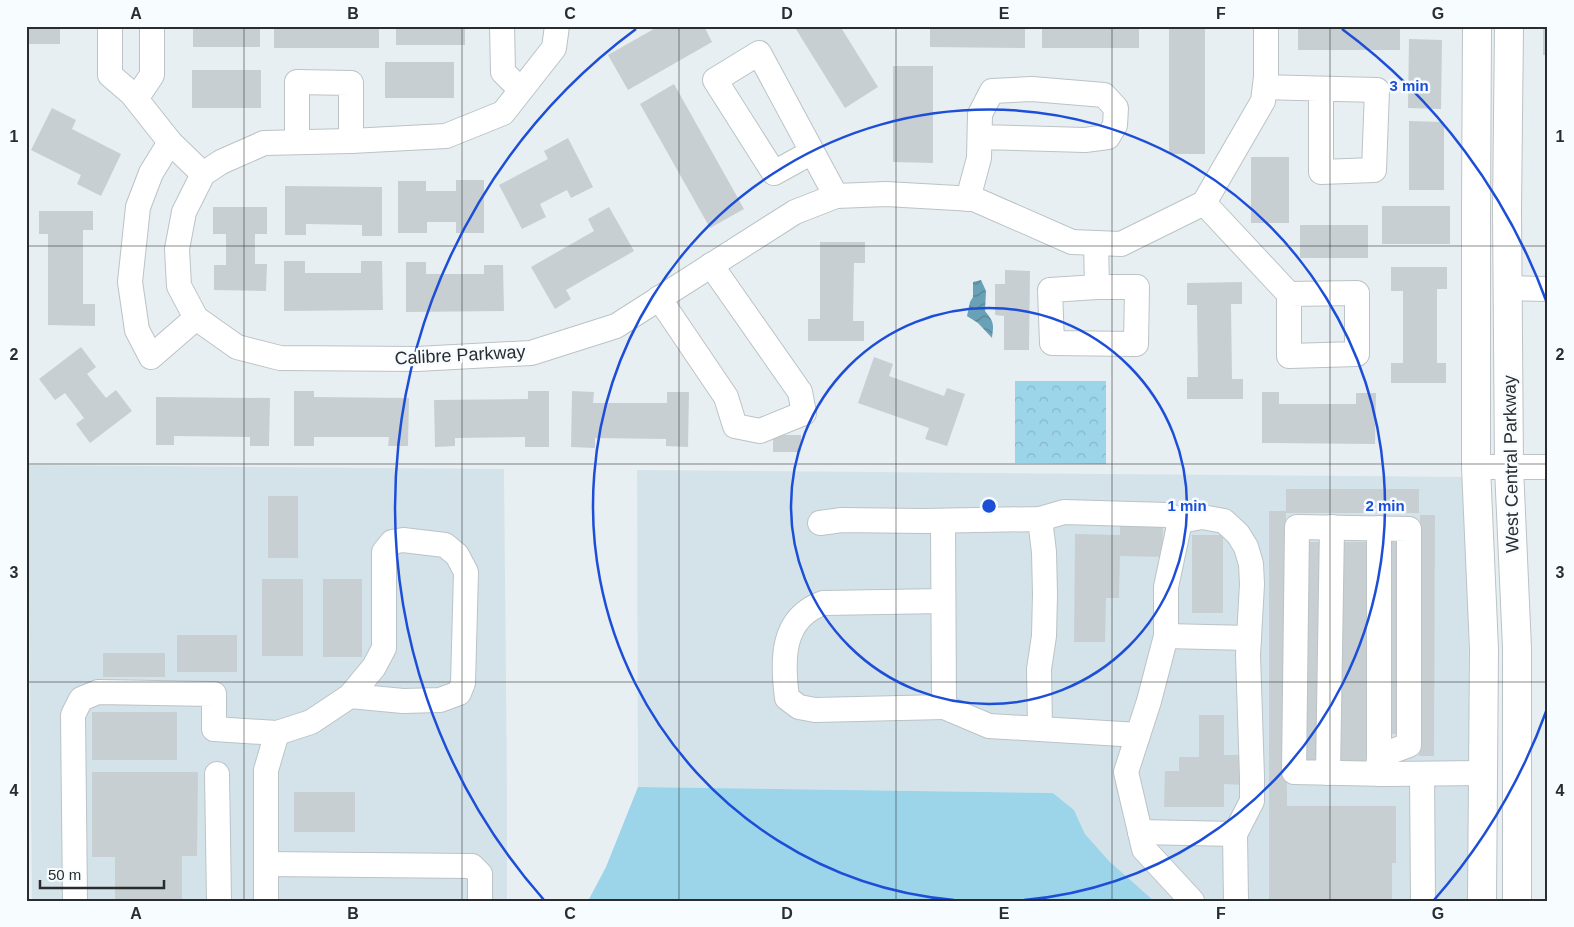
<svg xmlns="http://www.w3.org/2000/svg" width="1574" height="927" font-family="Arial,sans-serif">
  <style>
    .built { fill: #d4e3ea }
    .grass { fill: #9cd4ea }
    .park { fill: url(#park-crowns) }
    .water { fill: url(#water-waves) }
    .building { fill: #c7cfd2 }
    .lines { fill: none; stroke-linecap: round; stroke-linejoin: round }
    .minor-casing { stroke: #bbc3c6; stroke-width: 26 }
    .major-casing { stroke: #bbc3c6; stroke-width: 30 }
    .minor { stroke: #fff; stroke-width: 24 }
    .major { stroke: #fff; stroke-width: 28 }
    .grid { fill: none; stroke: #2a2c2e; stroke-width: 1; stroke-opacity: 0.55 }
    .ring { fill: none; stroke: #1d4ed8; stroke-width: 2.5 }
    .labels { text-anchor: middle; stroke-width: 5; stroke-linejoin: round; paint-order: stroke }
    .street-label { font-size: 18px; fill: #2a2c2e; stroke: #f6fcff }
    .centre { fill: #1d4ed8; stroke: #f6fcff; stroke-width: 2.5 }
    .ring-label { font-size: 15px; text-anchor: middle; font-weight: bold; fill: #1d4ed8; stroke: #f6fcff; stroke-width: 5; stroke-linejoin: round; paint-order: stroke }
    .neatline { fill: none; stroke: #2a2c2e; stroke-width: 2 }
    .grid-label { font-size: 16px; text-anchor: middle; font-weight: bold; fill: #2a2c2e }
  </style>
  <defs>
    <pattern id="park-crowns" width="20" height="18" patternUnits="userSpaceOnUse" patternTransform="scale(1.25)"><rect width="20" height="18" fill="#9cd4ea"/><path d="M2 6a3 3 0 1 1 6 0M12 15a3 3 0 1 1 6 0" fill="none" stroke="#87b6c9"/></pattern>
    <pattern id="water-waves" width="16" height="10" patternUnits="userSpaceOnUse" patternTransform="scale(1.25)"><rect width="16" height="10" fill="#69a1b7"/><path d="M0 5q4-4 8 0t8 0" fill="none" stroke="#578395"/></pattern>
  </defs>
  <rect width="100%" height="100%" fill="#e8eff2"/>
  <g class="built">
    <polygon points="28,465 504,469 507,784 507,901 32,901"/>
    <polygon points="637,470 1467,477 1471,901 1205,901 1153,845 1133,763 1114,766 1134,851 1180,901 1154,901 1109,861 1085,834 1074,810 1053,793 638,787"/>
  </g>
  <polygon class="grass" points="638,787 1053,793 1074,810 1085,834 1109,861 1154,901 588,901 606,867"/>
  <polygon class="park" points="1015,381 1106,381 1106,464 1015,463"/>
  <path class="water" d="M981,280l5,11 -1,20c9,11 9,13 7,27l-14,-15 -11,-7 3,-14 3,-5v-15z"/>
  <g class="building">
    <rect x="26" y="26" width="34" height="18"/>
    <rect x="193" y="26" width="67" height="21"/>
    <rect x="274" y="26" width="105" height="22"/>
    <rect x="396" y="26" width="69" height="19"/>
    <polygon points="659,26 704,26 712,42 628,90 608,55"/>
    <polygon points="794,26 840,26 878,87 845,108"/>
    <polygon points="930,26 1025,26 1025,48 930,47"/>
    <rect x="1042" y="26" width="97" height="22"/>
    <rect x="1169" y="26" width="36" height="128"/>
    <rect x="1298" y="26" width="102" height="24"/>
    <rect x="1543" y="26" width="5" height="29"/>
    <polygon points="1409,39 1442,40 1441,109 1408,108"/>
    <rect x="385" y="62" width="69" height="36"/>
    <polygon points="893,66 933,66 933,163 893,162"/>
    <rect x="192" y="70" width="69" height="38"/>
    <polygon points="674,84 744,209 710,228 640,104"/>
    <polygon points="52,108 76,120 72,129 121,154 101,196 77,184 81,175 31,150"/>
    <polygon points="1409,121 1444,122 1444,190 1409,190"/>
    <polygon points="568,138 593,187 571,198 567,190 540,204 546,217 522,229 499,185 548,159 544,151"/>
    <rect x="1251" y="157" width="38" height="66"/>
    <polygon points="456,180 484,180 484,233 456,233 456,222 427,222 427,233 398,233 398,181 426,181 426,191 456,191"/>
    <polygon points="285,186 382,187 382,236 362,236 362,225 306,224 306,235 285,235"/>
    <rect x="1382" y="206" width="68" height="38"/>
    <polygon points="213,207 267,207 267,234 255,234 255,264 267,264 266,291 214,290 214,265 226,265 226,234 213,234"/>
    <polygon points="609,207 634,251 566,290 571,299 555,309 531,267 594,231 588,219"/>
    <polygon points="39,211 93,211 93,230 83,230 83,304 95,304 95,326 48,325 48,234 39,234"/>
    <rect x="1300" y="225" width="68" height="33"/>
    <polygon points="820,242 865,242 865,263 854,263 853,321 864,321 864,341 808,341 808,319 820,319"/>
    <polygon points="284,261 305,261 305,273 361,273 361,261 382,261 383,310 284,311"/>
    <polygon points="406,262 426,262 426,274 484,274 484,265 503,265 504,311 406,312"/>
    <polygon points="1391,267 1447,267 1447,289 1437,289 1437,363 1446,363 1446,383 1391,383 1391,363 1403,363 1403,291 1391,291"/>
    <polygon points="1005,270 1030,271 1029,350 1004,350 1004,316 995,315 995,284 1005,284"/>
    <polygon points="1242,282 1242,304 1231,304 1232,379 1243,379 1243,399 1187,399 1187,377 1198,377 1197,305 1187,305 1187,283"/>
    <polygon points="81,347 96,367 87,374 106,398 116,390 132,411 90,443 76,424 84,418 65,393 55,400 39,379"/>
    <polygon points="874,357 893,364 889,376 944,396 947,388 965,394 947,446 925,439 929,428 858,403"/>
    <polygon points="294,391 314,391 314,397 409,398 408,446 388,446 389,437 314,437 314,446 294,446"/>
    <polygon points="528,391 549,391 549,447 525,447 525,437 455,438 455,446 435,447 434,400 528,399"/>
    <polygon points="572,391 594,392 593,403 667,403 667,392 689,392 688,447 666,446 666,439 595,438 595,448 571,447"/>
    <polygon points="1262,392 1279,392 1279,404 1356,404 1356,393 1376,393 1375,444 1262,443"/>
    <polygon points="156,397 270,398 269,446 250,446 250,437 174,436 174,445 156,445"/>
    <rect x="773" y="435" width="28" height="17"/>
    <polygon points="1286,489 1419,489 1419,513 1286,513 1287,806 1396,806 1396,863 1392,863 1392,901 1269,901 1269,511 1286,511 1286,513"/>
    <rect x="268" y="496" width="30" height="62"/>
    <polygon points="1420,515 1435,515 1434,756 1419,756"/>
    <polygon points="1120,524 1163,525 1162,557 1120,556 1119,598 1106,598 1105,642 1074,642 1075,534 1120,535"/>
    <rect x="1192" y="535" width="31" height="78"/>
    <rect x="1304" y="542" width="16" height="220"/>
    <rect x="1337" y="542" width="32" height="220"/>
    <rect x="1386" y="542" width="16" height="192"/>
    <rect x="262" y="579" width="41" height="77"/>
    <rect x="323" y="579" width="39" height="78"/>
    <rect x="177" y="635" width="60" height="37"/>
    <rect x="103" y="653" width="62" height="24"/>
    <rect x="92" y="712" width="85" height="48"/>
    <polygon points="1199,715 1224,715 1224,755 1244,755 1244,785 1224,784 1224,807 1164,807 1165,771 1179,771 1179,757 1199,757"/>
    <polygon points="92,772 198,772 197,856 182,856 182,901 115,901 115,857 92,857"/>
    <rect x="294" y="792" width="61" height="40"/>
  </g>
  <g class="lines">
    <g class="minor-casing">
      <g id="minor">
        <polyline points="110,26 110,75 132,94 170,142 203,174"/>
        <polyline points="502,26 503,72 521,90"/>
        <polyline points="557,26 554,48 503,113 446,136 351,141 264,143 221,162 203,174 184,212 177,249 179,286 196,318 237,347 280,358 417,359 531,353 616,326 795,212 836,196 886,194 974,199 1072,242 1121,244 1204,203 1263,101 1266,77 1266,26"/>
        <polyline points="1265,87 1377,90 1374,170 1321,172 1321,89"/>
        <polyline points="136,99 152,75 152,26"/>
        <polyline points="170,142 151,173 138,207 130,282 137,330 151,357 196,318"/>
        <polyline points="297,142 297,82 351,83 351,141"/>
        <polyline points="812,152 774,173 715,80 759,53 836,196"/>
        <polyline points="968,199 979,158 980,114 992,91 1032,89 1104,95 1116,108 1115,125 1108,137 1085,140 980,137"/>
        <polyline points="1204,203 1289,294 1289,356 1357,354 1357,293 1289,294"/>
        <polyline points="1096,243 1097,287 1050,290 1052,343 1136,344 1137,287 1097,287"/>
        <polyline points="1508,288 1548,289"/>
        <polyline points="659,298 726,397 735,426 760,431 804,413 800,392 711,265"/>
        <polyline points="1476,467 1548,467"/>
        <path d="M943,521l1,186 -129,3 -16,-3 -12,-9c-5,-38 -6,-80 36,-95l120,-2"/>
        <polyline points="1180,521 1202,517 1224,521 1238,534 1246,547 1251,564 1252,584 1248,655 1252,777 1252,801 1235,834 1236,901"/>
        <polyline points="820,523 842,520 922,521 1040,519 1064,512 1168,515 1180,521 1166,587 1166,636 1149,701 1126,772 1144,849 1192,901"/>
        <polyline points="1379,528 1379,756"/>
        <polyline points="1166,636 1249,638"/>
        <polyline points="944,707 989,726 1040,729 1039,669 1044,636 1045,594 1044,552 1040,519"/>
        <polyline points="1040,729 1138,735"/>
        <polyline points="277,733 311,722 350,696 374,667 384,648 384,552 392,542 403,540 445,545 457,555 466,572 463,683 459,693 440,700 403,701 350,696"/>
        <polyline points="1328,773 1332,527"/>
        <polyline points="217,774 219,901"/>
        <polyline points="1378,774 1379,756 1409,745 1409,529 1297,527 1294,772 1388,774 1483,773"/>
        <polyline points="1422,774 1423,901"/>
        <polyline points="1140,832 1235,834"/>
        <polyline points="266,864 472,866 480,874 480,901"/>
        <polyline points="75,901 73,715 81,699 98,692 214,694 214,729 277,733 266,770 266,901"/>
      </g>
    </g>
    <g class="major-casing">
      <g id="major">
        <polyline points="1477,26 1476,209 1476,467 1484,649 1482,901"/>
        <polyline points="1509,26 1507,210 1509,468 1517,648 1517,901"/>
      </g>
    </g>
    <use href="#minor" class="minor"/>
    <use href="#major" class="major"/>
  </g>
  <path class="grid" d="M244,26v875M462,26v875M679,26v875M896,26v875M1112,26v875M1330,26v875M26,246h1522M26,464h1522M26,682h1522"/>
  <g class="ring">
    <circle cx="989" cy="506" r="198"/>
    <path d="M954 900A396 396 0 1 1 1024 900"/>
    <path d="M1547 709A594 594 0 0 1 1434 900M544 900A594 594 0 0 1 636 29M1342 29A594 594 0 0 1 1547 303"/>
  </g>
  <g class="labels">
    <g class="street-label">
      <text transform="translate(460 355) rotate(-3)" y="6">Calibre Parkway</text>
      <text transform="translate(1511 464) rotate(-91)" y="6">West Central Parkway</text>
    </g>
  </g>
  <circle cx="989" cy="506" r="8" class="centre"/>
  <g class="ring-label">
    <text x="1409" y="91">3 min</text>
    <text x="1187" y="511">1 min</text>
    <text x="1385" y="511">2 min</text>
  </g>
  <rect width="1574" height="927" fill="none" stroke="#f6fcff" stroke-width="55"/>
  <path d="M40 880v8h124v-8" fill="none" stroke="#2a2c2e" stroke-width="2.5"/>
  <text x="48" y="880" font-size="15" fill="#2a2c2e" stroke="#f6fcff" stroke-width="4" paint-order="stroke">50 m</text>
  <rect x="28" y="28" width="1518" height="872" class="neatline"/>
  <g class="grid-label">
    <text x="136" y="19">A</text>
    <text x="353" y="19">B</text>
    <text x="570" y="19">C</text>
    <text x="787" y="19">D</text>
    <text x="1004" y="19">E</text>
    <text x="1221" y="19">F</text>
    <text x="1438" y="19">G</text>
    <text x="14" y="142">1</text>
    <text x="1560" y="142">1</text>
    <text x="14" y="360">2</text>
    <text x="1560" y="360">2</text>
    <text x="14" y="578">3</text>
    <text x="1560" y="578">3</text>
    <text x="14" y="796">4</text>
    <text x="1560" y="796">4</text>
    <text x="136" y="919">A</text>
    <text x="353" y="919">B</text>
    <text x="570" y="919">C</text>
    <text x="787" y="919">D</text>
    <text x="1004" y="919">E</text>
    <text x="1221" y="919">F</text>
    <text x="1438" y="919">G</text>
  </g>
</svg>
